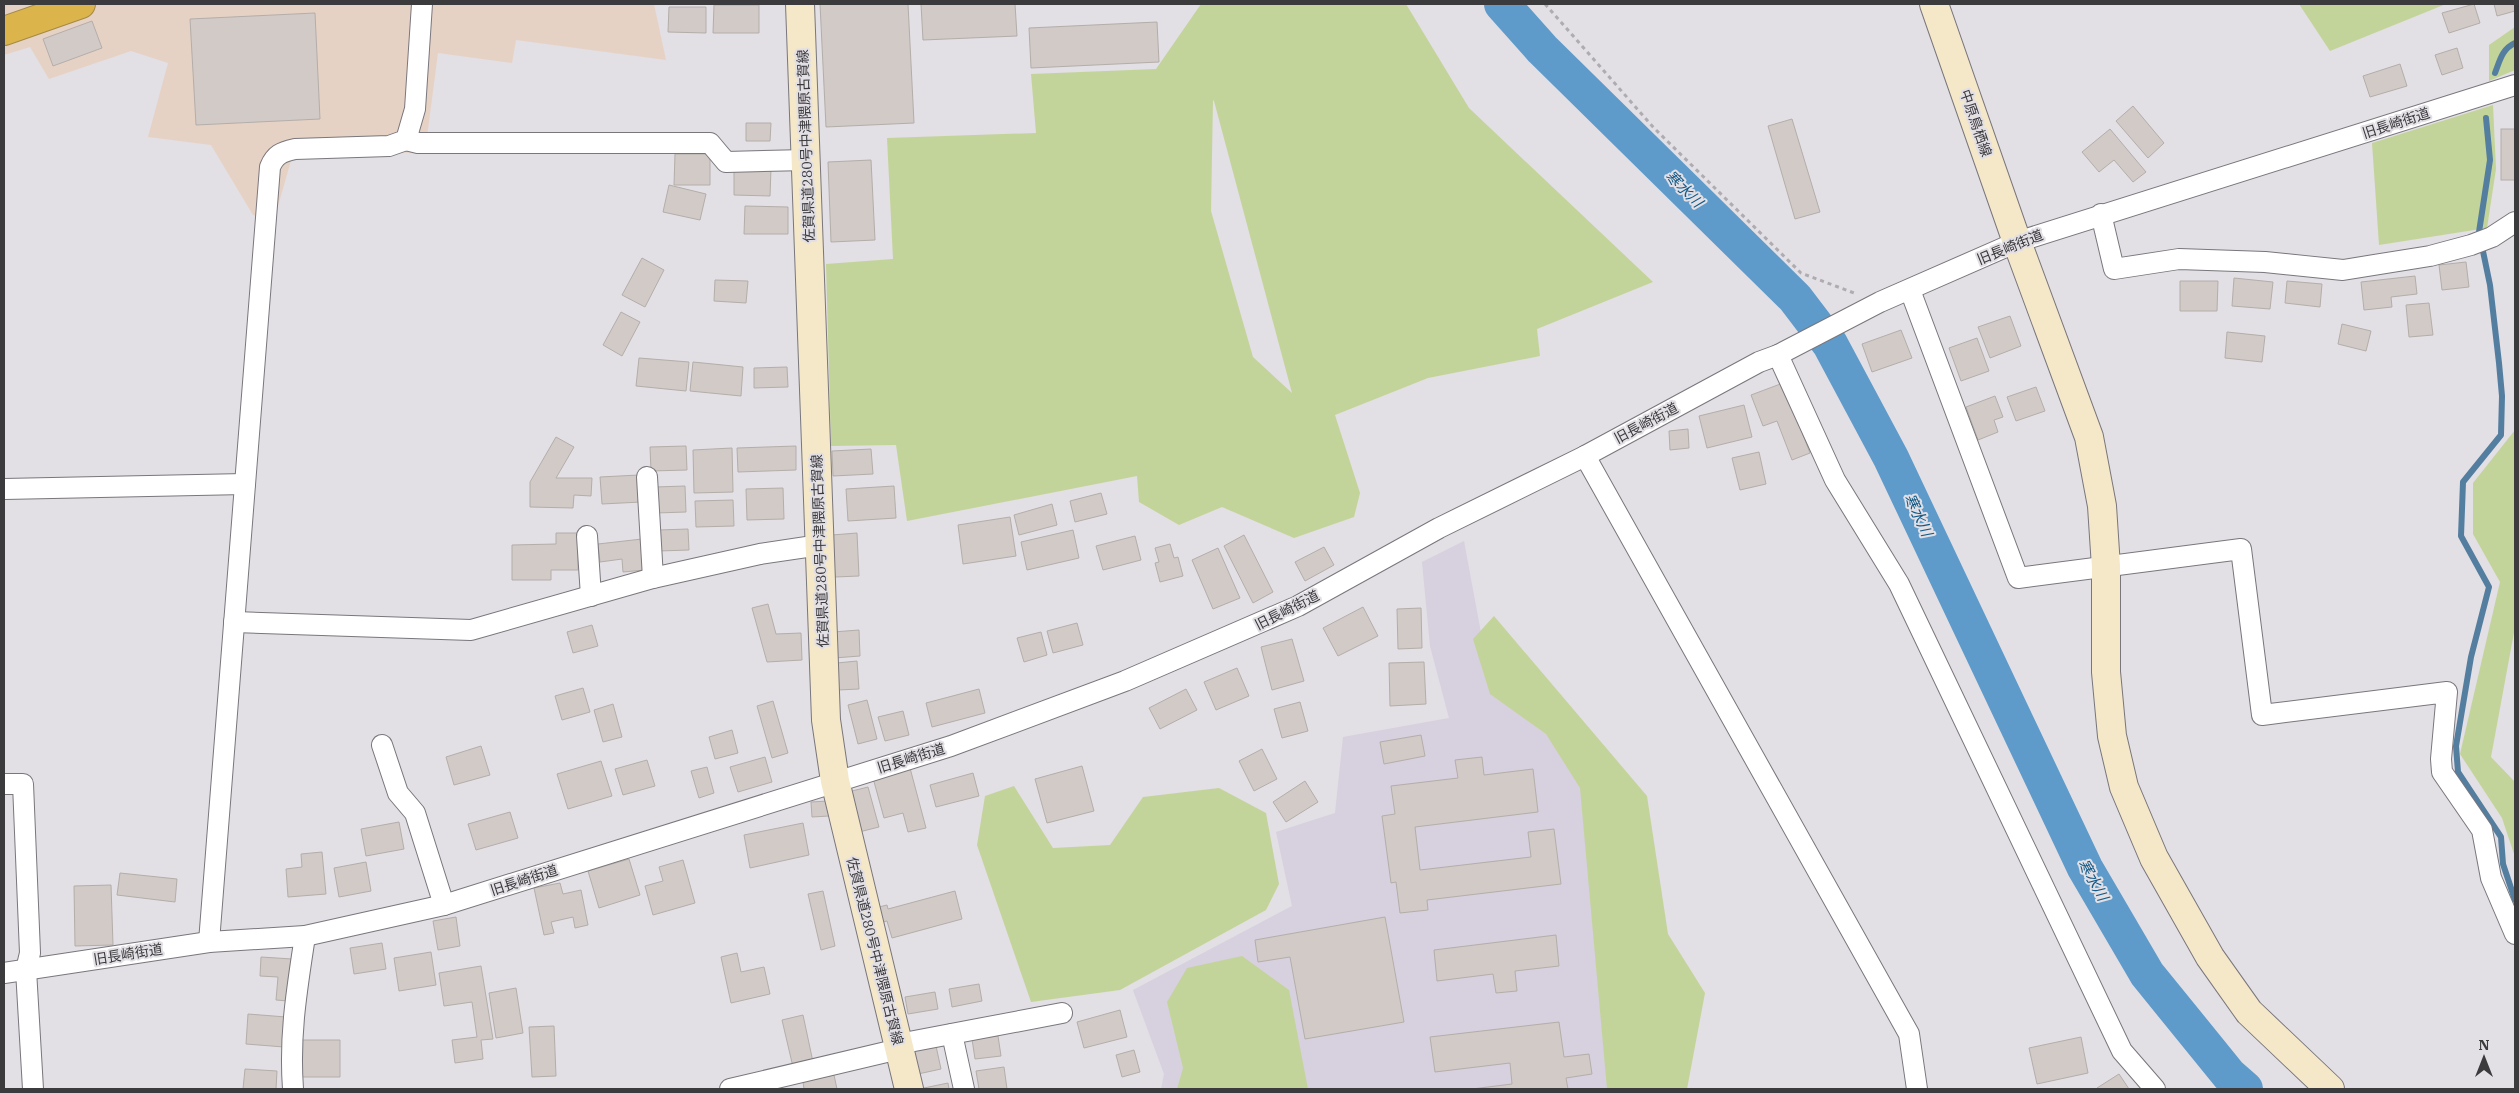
<svg xmlns="http://www.w3.org/2000/svg" width="2519" height="1093" font-family="'IBM Plex Serif','Noto Sans JP',serif">
  <style>
    .commercial { fill: #e6d2c4 }
    .built { fill: #d7d0de }
    .green { fill: #c3d49a; fill-rule: evenodd }
    .lines { fill: none; stroke-linecap: round; stroke-linejoin: round }
    .stream { stroke: #547e9f; stroke-width: 6 }
    .river { stroke: #5e9bca; stroke-width: 36 }
    .building { fill: #d1cac6; stroke: #b4aeaa }
    .street-casing { stroke: #79767c; stroke-width: 22 }
    .secondary-casing { stroke: #79767c; stroke-width: 30 }
    .highway-casing { stroke: #a38946; stroke-width: 30 }
    .path { stroke: #aeacb1; stroke-width: 3; stroke-dasharray: 4 4; stroke-linecap: butt }
    .street { stroke: #fff; stroke-width: 20 }
    .secondary { stroke: #f4e8c9; stroke-width: 28 }
    .highway { stroke: #dbb44c; stroke-width: 28 }
    .labels { text-anchor: middle; stroke-width: 4; stroke-linejoin: round; paint-order: stroke }
    .street-label { font-size: 14px; fill: #3b3a3c; stroke: #e2dfe5 }
    .water-label { font-size: 15px; font-style: italic; fill: #115986; stroke: #e2dfe5 }
  </style>
  <rect width="100%" height="100%" fill="#e2dfe5"/>
  <polygon class="commercial" points="4,4 654,4 666,60 516,40 512,63 438,53 425,152 292,157 274,220 253,215 211,145 148,137 168,63 131,51 49,79 30,47 4,55"/>
  <polygon class="built" points="1464,541 1484,649 1593,783 1626,1089 1161,1089 1164,1074 1133,990 1292,906 1276,832 1335,813 1343,737 1449,718 1430,646 1422,562"/>
  <g class="green">
    <path d="M1201,4h205l63,104 184,174 -116,47 3,27 -112,22 -93,37 25,78 -6,24 -60,21 -72,-31 -43,18 -40,-23 -2,-26 -230,45 -11,-76 -65,1 -5,-182 67,-5 -6,-121 149,-5 -5,-59 125,-5zM1213,100l1,1 78,292 -39,-36 -42,-146z"/>
    <polygon points="2299,4 2446,4 2330,51"/>
    <polygon points="2515,27 2515,70 2489,81 2489,45"/>
    <polygon points="2493,105 2496,169 2487,228 2379,245 2372,143"/>
    <polygon points="2515,430 2515,627 2491,757 2515,782 2515,857 2502,818 2460,754 2500,582 2473,534 2473,483"/>
    <polygon points="1494,616 1647,796 1668,934 1705,993 1687,1089 1607,1089 1580,788 1546,734 1490,694 1473,639"/>
    <polygon points="1014,786 1053,848 1110,845 1143,797 1219,788 1266,813 1279,884 1266,910 1120,990 1031,1002 977,845 985,796"/>
    <polygon points="1242,956 1289,990 1308,1089 1177,1089 1183,1068 1167,1002 1187,968"/>
  </g>
  <g class="lines">
    <g class="stream">
      <path d="M2495,73c5,-13 7,-24 20,-30"/>
      <polyline points="2486,118 2490,160 2479,232 2490,285 2499,363 2502,396 2501,435 2463,482 2461,536 2489,587 2471,657 2456,746 2458,772 2501,837 2503,864 2515,900"/>
    </g>
    <polyline class="river" points="1502,4 1542,49 1795,298 1830,344 1891,458 2085,868 2147,974 2229,1075 2245,1089"/>
  </g>
  <g class="building">
    <polygon points="820,4 908,4 914,123 826,127"/>
    <polygon points="921,4 1015,4 1017,36 923,40"/>
    <polygon points="2474,4 2480,23 2449,33 2442,13"/>
    <polygon points="2494,4 2515,4 2515,11 2497,16"/>
    <polygon points="714,5 759,5 759,33 713,33"/>
    <polygon points="669,7 706,7 706,33 668,32"/>
    <polygon points="315,13 320,119 196,125 190,19"/>
    <polygon points="92,21 102,48 53,66 43,39"/>
    <polygon points="1157,22 1159,62 1031,68 1029,28"/>
    <polygon points="2457,48 2463,68 2442,75 2435,55"/>
    <polygon points="2400,64 2407,86 2370,97 2363,76"/>
    <polygon points="2133,106 2164,143 2148,158 2116,121"/>
    <polygon points="1792,119 1820,212 1795,219 1768,126"/>
    <polygon points="746,123 771,123 770,141 746,141"/>
    <polygon points="2110,129 2146,172 2133,182 2114,160 2099,172 2082,152"/>
    <rect x="2501" y="129" width="14" height="51"/>
    <polygon points="675,154 710,154 710,185 674,185"/>
    <polygon points="871,160 875,240 831,242 828,162"/>
    <polygon points="734,168 771,168 770,196 734,195"/>
    <polygon points="669,185 706,194 700,220 663,212"/>
    <polygon points="745,206 788,207 788,234 744,234"/>
    <polygon points="642,258 664,270 645,307 622,295"/>
    <polygon points="2466,262 2469,287 2442,290 2439,265"/>
    <polygon points="2415,276 2417,294 2391,297 2392,307 2364,310 2361,282"/>
    <polygon points="2234,278 2273,282 2270,309 2232,306"/>
    <polygon points="715,280 748,281 746,303 714,301"/>
    <polygon points="2180,281 2218,281 2217,311 2180,311"/>
    <polygon points="2287,281 2322,284 2320,307 2285,303"/>
    <polygon points="2429,303 2433,335 2409,337 2406,305"/>
    <polygon points="621,312 640,322 622,356 603,345"/>
    <polygon points="2010,316 2021,346 1990,358 1978,327"/>
    <polygon points="2342,324 2371,331 2366,351 2338,344"/>
    <polygon points="1901,330 1912,358 1872,372 1862,344"/>
    <polygon points="2227,332 2265,336 2262,362 2225,358"/>
    <polygon points="1977,338 1989,371 1961,381 1949,348"/>
    <polygon points="639,358 689,362 686,391 636,386"/>
    <polygon points="693,362 743,367 741,396 690,391"/>
    <polygon points="787,367 788,387 754,388 754,368"/>
    <polygon points="1783,383 1810,453 1792,460 1777,421 1763,426 1751,395"/>
    <polygon points="2036,387 2045,411 2016,421 2007,397"/>
    <polygon points="1995,396 2003,417 1994,420 1998,432 1978,440 1966,407"/>
    <polygon points="1744,405 1752,437 1707,448 1699,416"/>
    <polygon points="1688,429 1689,448 1670,450 1669,431"/>
    <polygon points="556,437 574,447 556,478 592,478 591,496 574,495 573,508 530,507 530,482"/>
    <polygon points="686,446 687,470 651,471 650,447"/>
    <polygon points="796,446 796,470 738,472 737,448"/>
    <polygon points="732,448 733,492 694,493 693,450"/>
    <polygon points="871,449 873,474 833,476 832,451"/>
    <polygon points="1759,452 1766,484 1740,490 1732,458"/>
    <polygon points="639,475 641,502 602,504 600,477"/>
    <polygon points="685,486 686,512 656,513 655,487"/>
    <polygon points="894,486 896,518 848,521 846,489"/>
    <polygon points="783,488 784,519 747,520 746,489"/>
    <polygon points="1101,493 1107,514 1075,522 1070,501"/>
    <polygon points="733,500 734,526 696,527 695,501"/>
    <polygon points="1052,504 1057,525 1019,535 1014,515"/>
    <polygon points="1010,517 1016,556 963,564 958,525"/>
    <polygon points="688,529 689,550 659,551 659,530"/>
    <polygon points="1073,530 1079,558 1027,570 1021,542"/>
    <polygon points="556,533 578,533 578,570 551,570 551,580 512,580 512,545 556,544"/>
    <polygon points="857,533 859,576 835,577 832,535"/>
    <polygon points="1244,535 1273,592 1253,603 1224,546"/>
    <polygon points="1135,536 1141,560 1103,570 1096,546"/>
    <polygon points="642,539 645,570 623,572 622,559 600,562 598,544"/>
    <polygon points="1170,544 1174,558 1178,557 1183,576 1160,582 1155,563 1159,562 1155,548"/>
    <polygon points="1324,547 1334,565 1305,581 1295,562"/>
    <polygon points="1218,548 1240,598 1213,609 1192,560"/>
    <polygon points="768,604 776,634 801,633 802,660 767,662 752,608"/>
    <polygon points="1363,607 1378,636 1338,656 1323,628"/>
    <polygon points="1421,608 1422,648 1398,649 1397,609"/>
    <polygon points="1077,623 1083,645 1053,653 1047,631"/>
    <polygon points="592,625 598,646 573,653 567,632"/>
    <polygon points="859,630 860,656 834,658 833,632"/>
    <polygon points="1041,632 1047,655 1024,662 1017,638"/>
    <polygon points="1292,639 1304,681 1272,690 1261,647"/>
    <polygon points="857,661 859,689 838,690 837,663"/>
    <polygon points="1424,662 1426,704 1390,706 1389,663"/>
    <polygon points="1237,668 1249,696 1216,710 1204,682"/>
    <polygon points="583,688 590,712 562,720 555,696"/>
    <polygon points="979,689 985,713 932,727 926,703"/>
    <polygon points="1186,689 1197,710 1160,729 1149,708"/>
    <polygon points="867,700 877,739 858,744 848,705"/>
    <polygon points="773,701 788,753 772,758 757,706"/>
    <polygon points="1300,702 1308,731 1282,738 1274,709"/>
    <polygon points="613,704 622,737 603,742 594,710"/>
    <polygon points="903,711 909,735 885,741 878,717"/>
    <polygon points="732,730 738,753 715,759 709,737"/>
    <polygon points="1421,735 1425,756 1384,764 1380,742"/>
    <polygon points="481,746 490,775 454,785 446,757"/>
    <polygon points="1262,749 1277,779 1254,791 1239,761"/>
    <polygon points="765,757 772,782 738,792 730,767"/>
    <polygon points="1482,757 1484,775 1533,769 1538,812 1415,827 1420,870 1531,857 1528,832 1554,829 1561,884 1427,900 1428,910 1400,913 1396,882 1391,883 1382,816 1395,814 1391,786 1458,778 1455,760"/>
    <polygon points="647,760 655,786 623,795 615,769"/>
    <polygon points="601,761 612,796 568,809 557,774"/>
    <polygon points="1082,766 1094,811 1047,823 1035,779"/>
    <polygon points="707,767 714,793 699,798 691,771"/>
    <polygon points="910,768 926,828 908,832 903,813 884,818 873,778"/>
    <polygon points="973,773 979,796 936,807 930,785"/>
    <polygon points="1305,781 1318,802 1286,822 1273,802"/>
    <polygon points="868,787 879,827 859,832 848,792"/>
    <polygon points="828,801 829,816 812,817 811,802"/>
    <polygon points="510,812 518,838 476,850 468,824"/>
    <polygon points="399,822 404,849 366,856 361,829"/>
    <polygon points="803,823 809,855 750,868 744,835"/>
    <polygon points="322,852 326,894 288,897 286,869 302,867 301,854"/>
    <polygon points="629,859 640,895 599,908 588,871"/>
    <polygon points="683,860 695,903 653,915 645,886 663,881 659,867"/>
    <polygon points="366,862 371,891 339,897 334,868"/>
    <polygon points="120,873 177,879 175,902 117,895"/>
    <polygon points="560,883 563,894 581,890 588,925 575,928 573,917 551,922 554,933 544,935 534,888"/>
    <polygon points="111,885 113,945 75,946 74,886"/>
    <polygon points="823,891 835,946 821,950 808,894"/>
    <polygon points="955,891 962,919 892,938 887,921 879,923 875,908 887,905 888,909"/>
    <polygon points="456,917 460,946 438,950 433,921"/>
    <polygon points="1385,917 1404,1022 1305,1039 1290,957 1258,962 1255,940"/>
    <polygon points="1556,935 1559,966 1515,971 1517,991 1496,993 1493,974 1437,981 1434,950"/>
    <polygon points="382,943 386,969 354,974 350,948"/>
    <polygon points="431,952 436,985 399,991 394,958"/>
    <polygon points="737,953 741,972 764,967 770,994 731,1003 721,957"/>
    <polygon points="261,957 292,959 288,1001 276,1000 278,977 260,976"/>
    <polygon points="481,966 493,1039 481,1040 483,1059 455,1063 452,1040 477,1037 472,1002 444,1006 439,973"/>
    <polygon points="979,984 982,1001 952,1007 949,989"/>
    <polygon points="516,988 523,1033 496,1038 489,993"/>
    <polygon points="935,992 938,1009 908,1014 905,997"/>
    <polygon points="1120,1010 1127,1037 1084,1048 1077,1022"/>
    <polygon points="248,1014 286,1017 284,1047 246,1044"/>
    <polygon points="803,1015 813,1062 793,1067 782,1020"/>
    <polygon points="1559,1022 1564,1057 1589,1054 1592,1074 1566,1078 1568,1089 1472,1089 1512,1084 1510,1063 1435,1072 1430,1037"/>
    <polygon points="554,1026 556,1076 532,1077 529,1027"/>
    <polygon points="998,1036 1001,1056 975,1059 972,1039"/>
    <polygon points="2081,1037 2088,1073 2037,1084 2029,1048"/>
    <polygon points="301,1040 340,1040 340,1077 300,1077"/>
    <polygon points="936,1046 941,1069 918,1074 913,1051"/>
    <polygon points="1134,1050 1140,1072 1122,1077 1116,1055"/>
    <polygon points="1004,1067 1007,1089 979,1089 976,1071"/>
    <polygon points="245,1069 277,1071 276,1089 243,1089"/>
    <polygon points="2119,1074 2129,1089 2098,1089 2097,1088"/>
    <polygon points="834,1075 837,1089 804,1089 803,1082"/>
    <polygon points="948,1083 949,1089 919,1089"/>
  </g>
  <g class="lines">
    <g class="street-casing">
      <g id="street">
        <polyline points="406,140 418,143 710,143 726,162 807,160"/>
        <polyline points="2101,214 2114,269 2179,259 2265,262 2343,270 2430,256 2471,245 2492,237 2515,222"/>
        <polyline points="1910,290 2018,578 2241,549 2262,715 2447,692 2441,759 2442,772 2482,830 2491,878 2515,934"/>
        <polyline points="1778,355 1835,480 1899,584 2122,1051 2155,1089"/>
        <polyline points="1585,456 1909,1034 1917,1089"/>
        <polyline points="647,477 653,578"/>
        <polyline points="4,489 245,484"/>
        <polyline points="587,536 591,596"/>
        <polyline points="234,622 471,630 653,578 760,554 820,545"/>
        <polyline points="382,745 398,793 415,813 444,905"/>
        <polyline points="4,784 23,784 30,953 26,970 33,1089"/>
        <path d="M209,942l61,-775c5,-12 11,-15 25,-18l94,-3 17,-6 9,-31 7,-105"/>
        <polyline points="4,973 209,942 305,936 444,905 951,746 1125,681 1298,606 1439,528 1585,456 1759,362 1778,355 1880,302 2017,242 2515,85"/>
        <polyline points="952,1034 964,1089"/>
        <path d="M293,1089c-4,-54 4,-100 12,-153"/>
        <polyline points="730,1089 899,1049 909,1042 1062,1013"/>
      </g>
    </g>
    <g class="secondary-casing">
      <g id="secondary">
        <polyline points="800,4 826,720 835,781 909,1089"/>
        <polyline points="1934,4 2017,242 2089,437 2102,506 2106,567 2106,672 2112,736 2124,787 2154,858 2210,957 2249,1012 2330,1089"/>
      </g>
    </g>
    <g class="highway-casing">
      <polyline id="highway" points="4,31 81,4"/>
    </g>
    <polyline class="path" points="1545,4 1654,128 1801,273 1854,293"/>
    <use href="#street" class="street"/>
    <use href="#secondary" class="secondary"/>
    <use href="#highway" class="highway"/>
  </g>
  <g class="labels">
    <g class="street-label">
      <text transform="translate(1976 123) rotate(71)" y="5">中原鳥栖線</text>
      <text transform="translate(2396 123) rotate(-18)" y="5">旧長崎街道</text>
      <text transform="translate(806 146) rotate(-92)" y="5">佐賀県道280号中津隈原古賀線</text>
      <text transform="translate(2010 247) rotate(-22)" y="5">旧長崎街道</text>
      <text transform="translate(1646 423) rotate(-28)" y="5">旧長崎街道</text>
      <text transform="translate(820 551) rotate(-92)" y="5">佐賀県道280号中津隈原古賀線</text>
      <text transform="translate(1287 610) rotate(-27)" y="5">旧長崎街道</text>
      <text transform="translate(911 758) rotate(-17)" y="5">旧長崎街道</text>
      <text transform="translate(524 880) rotate(-18)" y="5">旧長崎街道</text>
      <text transform="translate(875 951) rotate(76)" y="5">佐賀県道280号中津隈原古賀線</text>
      <text transform="translate(128 954) rotate(-9)" y="5">旧長崎街道</text>
    </g>
    <g class="water-label">
      <text transform="translate(1684 189) rotate(45)" y="5">寒水川</text>
      <text transform="translate(1918 515) rotate(65)" y="5">寒水川</text>
      <text transform="translate(2093 880) rotate(61)" y="5">寒水川</text>
    </g>
  </g>
  <rect width="2519" height="1093" fill="none" stroke="#3b3a3c" stroke-width="10"/>
  <g transform="translate(2484 1058)" stroke="#e2dfe5" stroke-width="4" paint-order="stroke">
  <path d="M0-4L9 19L0 12L-9 19Z" fill="#3b3a3c"/>
  <text y="-8" font-size="14" font-weight="bold" text-anchor="middle" fill="#3b3a3c">N</text>
  </g>
</svg>
